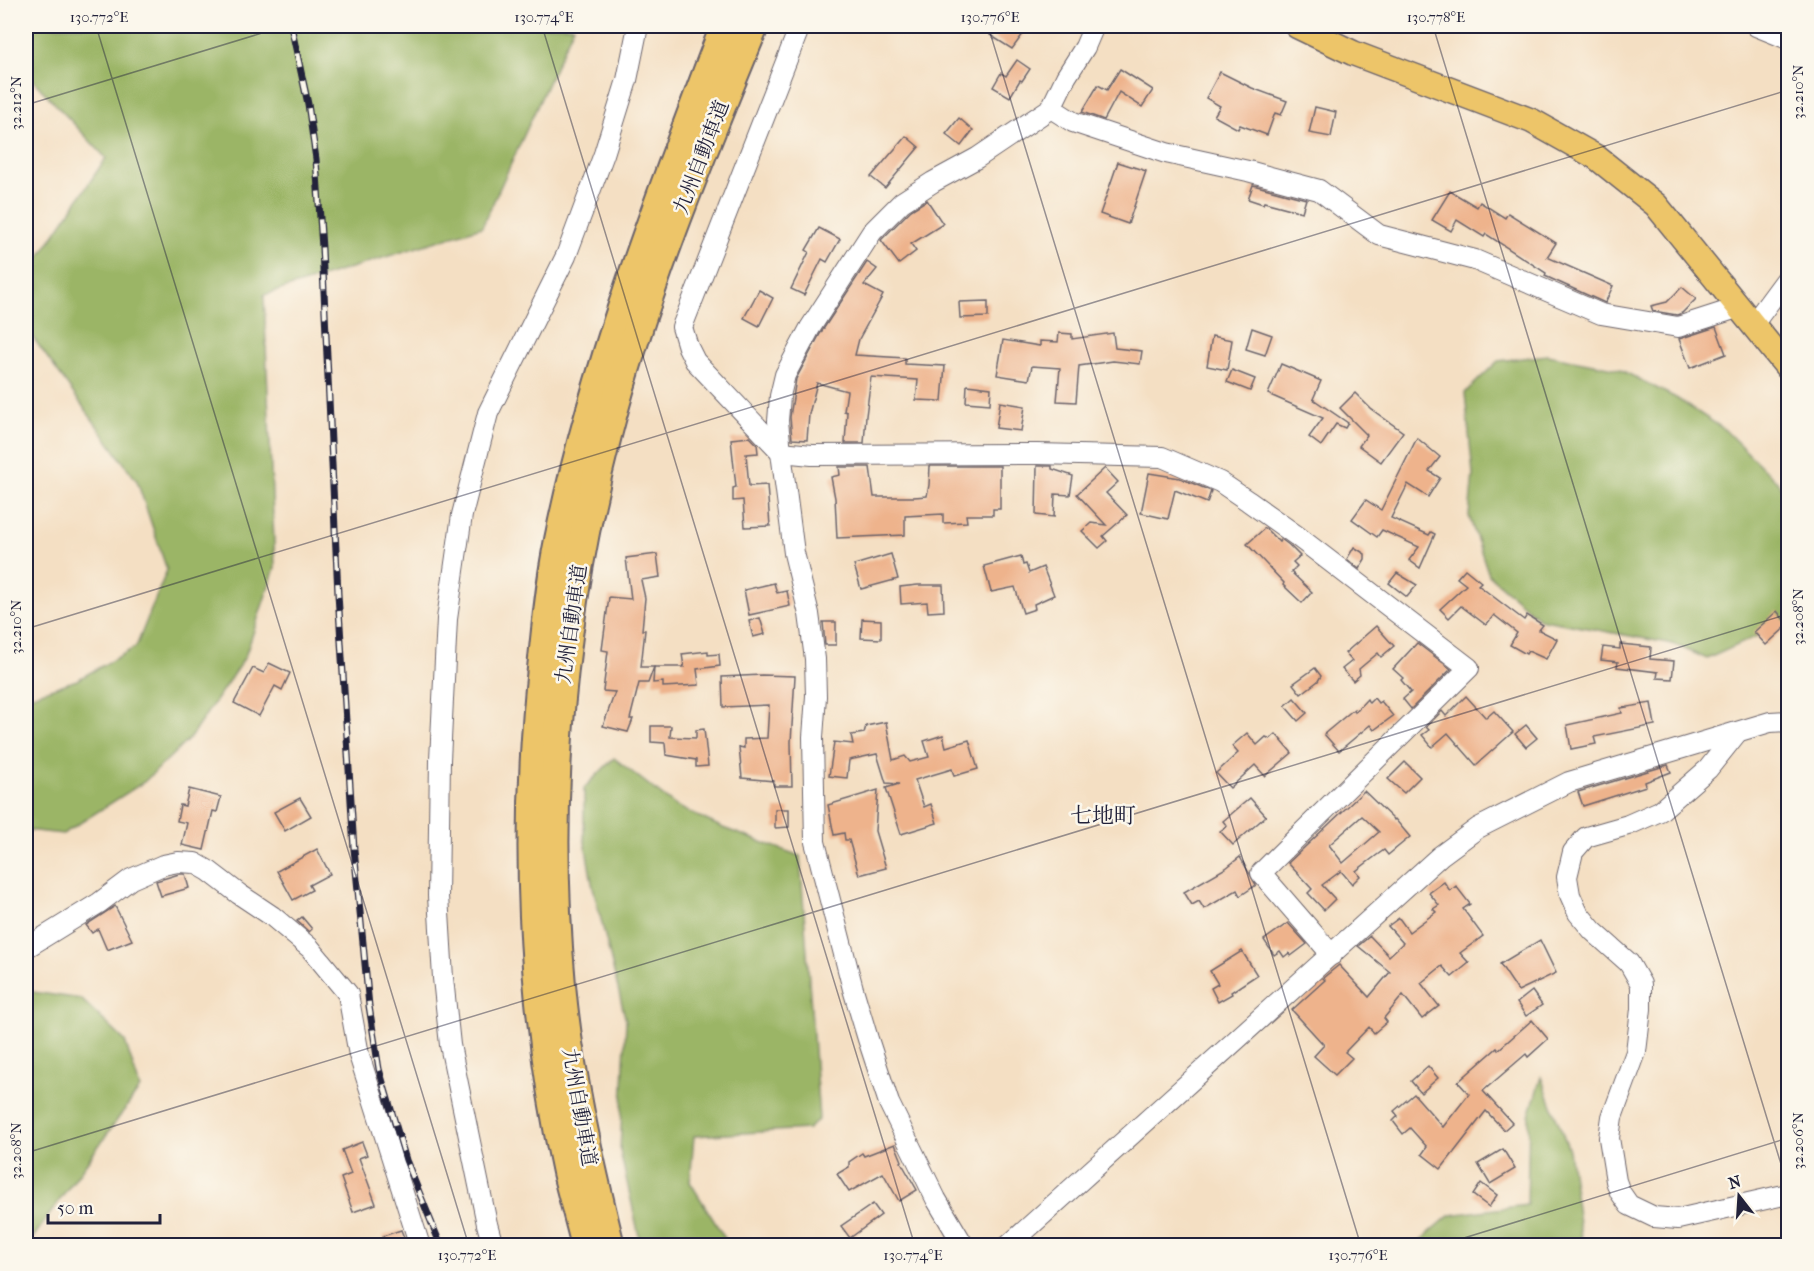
<svg xmlns="http://www.w3.org/2000/svg" width="1814" height="1271" font-family="'IM FELL French Canon','Noto Serif JP',serif">
  <style>
    .forest { fill: #9bb566; stroke: #5e6c50; stroke-width: 1.5 }
    .building { fill: #eeb38c; fill-rule: evenodd }
    .lines { fill: none; stroke-linecap: round; stroke-linejoin: round }
    .minor-casing { stroke: #6c646b; stroke-width: 22 }
    .major-casing { stroke: #6c646b; stroke-width: 27 }
    .highway-casing { stroke: #6c646b; stroke-width: 32 }
    .minor { stroke: #fff; stroke-width: 20 }
    .major { stroke: #edc569; stroke-width: 24 }
    .highway { stroke: #edc569; stroke-width: 28 }
    .rail-casing { stroke: #22223b; stroke-width: 7 }
    .rail { stroke: #fbf7ec; stroke-width: 4.5; stroke-dasharray: 14; stroke-linecap: butt }
    .ticks { fill: none; stroke: #22223b; stroke-width: 1.5; stroke-opacity: 0.45 }
    .labels { text-anchor: middle; stroke-width: 5; stroke-linejoin: round; paint-order: stroke }
    .street-label { font-size: 20px; fill: #22223b; stroke: #fbf7ec }
    .quarter-label { font-size: 22px; fill: #22223b; stroke: #fbf7ec }
    .neatline { fill: none; stroke: #22223b; stroke-width: 2 }
    .ticks-label { font-size: 15px; text-anchor: middle; fill: #22223b }
  </style>
  <rect width="100%" height="100%" fill="#fbf7ec"/>
  <filter id="ink" filterUnits="userSpaceOnUse"><feTurbulence type="fractalNoise" baseFrequency=".0167" numOctaves="2"/><feDisplacementMap in="SourceGraphic" scale="12" xChannelSelector="R" yChannelSelector="G"/><feConvolveMatrix kernelMatrix="1 2 1 2 8 2 1 2 1" color-interpolation-filters="sRGB"/></filter>
  <filter id="wash" filterUnits="userSpaceOnUse"><feTurbulence type="fractalNoise" baseFrequency=".008" numOctaves="4" result="noise"/><feDisplacementMap in="SourceGraphic" scale="24" xChannelSelector="R" yChannelSelector="G"/><feGaussianBlur stdDeviation="1.35" result="paint"/><feColorMatrix in="noise" values="0 0 0 0 0 0 0 0 0 0 0 0 0 0 0 0 0 1.4 0 .05"/><feComposite in="paint" operator="in"/></filter>
  <g filter="url(#wash)">
    <rect width="100%" height="100%" fill="#f4dfc3"/>
    <g class="forest">
      <polygon points="26,26 574,26 482,227 264,295 275,568 245,657 190,738 144,782 63,834 26,830 26,697 77,680 136,647 167,570 137,481 26,328 26,277 106,158 26,73"/>
      <polygon points="1547,355 1619,369 1676,398 1724,429 1779,484 1788,502 1788,622 1707,659 1673,644 1539,619 1489,575 1469,516 1473,474 1465,393 1498,361"/>
      <polygon points="614,758 676,806 723,828 800,856 819,1119 808,1129 694,1136 690,1182 729,1245 641,1245 620,1151 626,1021 592,883 584,837 584,788"/>
      <polygon points="26,991 81,999 125,1041 140,1088 27,1246 26,1245"/>
      <polygon points="1541,1077 1569,1150 1582,1245 1415,1245 1450,1215 1527,1205 1529,1116"/>
    </g>
    <g id="blocks">
      <g class="building">
        <polygon points="997,26 1029,26 1012,49 990,35"/>
        <polygon points="1017,60 1030,69 1022,81 1020,80 1010,97 993,87 1001,73 1006,76"/>
        <polygon points="1120,69 1153,90 1142,107 1119,92 1104,120 1082,112 1098,85 1107,90"/>
        <polygon points="1220,72 1252,88 1287,101 1281,115 1275,113 1267,135 1240,125 1238,129 1214,116 1220,106 1206,98"/>
        <polygon points="1315,107 1336,112 1331,137 1309,133"/>
        <polygon points="959,118 973,130 961,146 946,134"/>
        <polygon points="906,136 919,147 885,188 871,177"/>
        <polygon points="1118,162 1146,171 1128,224 1100,214"/>
        <polygon points="1253,185 1306,199 1302,212 1264,202 1263,204 1248,199"/>
        <polygon points="1450,191 1477,207 1480,202 1505,218 1508,213 1556,243 1547,257 1613,286 1605,303 1545,276 1546,273 1486,234 1484,237 1457,220 1451,231 1432,220"/>
        <polygon points="927,200 943,224 911,244 916,251 899,264 881,240 911,210"/>
        <polygon points="819,228 840,239 827,262 822,259 804,295 791,289 809,252 806,250"/>
        <polygon points="867,262 877,269 864,285 883,295 859,339 855,355 905,358 905,364 945,366 942,401 916,400 918,380 871,377 866,416 864,443 845,443 847,412 844,411 847,391 817,383 809,414 807,440 792,439 790,417 796,379 820,334"/>
        <polygon points="1682,287 1696,299 1682,313 1677,315 1653,311 1651,306 1667,302"/>
        <polygon points="759,290 773,298 759,326 744,318"/>
        <polygon points="988,301 988,317 960,318 959,302"/>
        <polygon points="1716,327 1726,354 1690,368 1679,339"/>
        <polygon points="1252,328 1272,335 1265,355 1246,349"/>
        <polygon points="1059,333 1072,334 1072,339 1113,333 1115,348 1142,351 1140,364 1113,361 1079,366 1076,402 1057,401 1060,368 1032,366 1029,380 997,375 1003,340 1040,346 1040,341 1058,342"/>
        <polygon points="1212,336 1232,340 1227,370 1207,366"/>
        <polygon points="1281,364 1321,381 1313,399 1348,423 1345,428 1336,424 1321,446 1309,437 1323,418 1268,394"/>
        <polygon points="1232,370 1255,379 1250,391 1227,382"/>
        <polygon points="967,385 991,388 990,404 966,402"/>
        <polygon points="1355,393 1371,409 1403,432 1381,462 1359,446 1367,435 1340,408"/>
        <polygon points="1000,402 1025,406 1021,431 996,428"/>
        <polygon points="750,437 757,444 758,453 746,454 749,486 767,485 770,526 745,527 743,500 733,501 733,488 736,487 731,439"/>
        <polygon points="1417,438 1440,457 1429,471 1440,478 1428,497 1408,484 1391,518 1429,535 1431,532 1435,534 1420,568 1409,560 1419,547 1382,530 1377,537 1352,519 1366,500 1381,510"/>
        <polygon points="930,466 1000,466 1000,509 993,509 993,515 966,515 967,522 943,523 943,514 905,516 905,535 837,538 835,498 831,477 840,475 839,467 870,467 874,497 914,497 927,496 929,485"/>
        <polygon points="1037,466 1052,466 1052,469 1073,476 1070,495 1055,494 1054,517 1036,515"/>
        <polygon points="1105,468 1118,482 1106,493 1127,515 1103,536 1107,541 1099,548 1082,531 1091,523 1106,525 1077,494"/>
        <polygon points="1149,473 1180,478 1211,491 1207,503 1175,490 1168,519 1141,513"/>
        <polygon points="1265,528 1279,542 1281,539 1289,545 1300,556 1293,562 1297,566 1291,572 1312,592 1302,603 1283,585 1284,583 1247,544"/>
        <polygon points="1354,547 1365,554 1365,559 1359,569 1347,559"/>
        <polygon points="657,554 660,577 641,580 645,598 642,630 645,630 641,667 654,667 648,683 639,683 630,719 633,719 628,732 603,726 615,692 603,691 608,651 602,650 609,597 631,599 626,558"/>
        <polygon points="891,554 898,579 861,589 854,565"/>
        <polygon points="1021,556 1023,565 1026,564 1029,573 1043,567 1054,595 1034,604 1035,609 1023,613 1015,587 991,592 984,566"/>
        <polygon points="1465,569 1481,582 1478,585 1524,620 1527,615 1543,625 1539,630 1557,639 1546,659 1528,651 1526,654 1510,645 1517,633 1494,615 1486,625 1461,606 1449,618 1440,609 1466,585 1457,578"/>
        <polygon points="1397,573 1417,585 1407,597 1389,583"/>
        <polygon points="774,583 777,593 787,591 790,606 749,615 744,590"/>
        <polygon points="918,585 943,585 944,611 928,612 927,602 901,604 900,587"/>
        <polygon points="1777,611 1788,625 1766,645 1754,632"/>
        <polygon points="760,618 765,634 753,637 749,621"/>
        <polygon points="862,619 881,620 881,639 861,638"/>
        <polygon points="823,622 836,622 836,645 825,645"/>
        <polygon points="1376,626 1394,646 1381,657 1378,653 1359,669 1360,675 1353,681 1342,669 1352,661 1345,653"/>
        <polygon points="1417,643 1451,669 1411,709 1403,699 1411,692 1401,680 1403,678 1393,669"/>
        <polygon points="1620,644 1651,647 1650,659 1674,661 1672,679 1657,678 1658,672 1617,667 1618,662 1601,660 1603,647 1620,649"/>
        <polygon points="708,651 708,655 719,654 720,666 697,669 699,685 663,687 663,682 653,683 654,667 684,667 682,654"/>
        <polygon points="269,663 290,673 282,690 275,686 259,716 234,703 253,668 264,673"/>
        <polygon points="1315,668 1321,676 1318,681 1301,694 1293,684"/>
        <polygon points="762,675 795,676 791,742 792,786 774,786 774,781 742,778 739,747 744,748 744,739 767,738 769,705 723,707 722,677"/>
        <polygon points="1466,696 1486,718 1494,711 1513,732 1476,765 1448,733 1432,747 1422,735 1429,730 1426,727 1442,711 1446,716"/>
        <polygon points="1294,698 1307,713 1298,721 1285,706"/>
        <polygon points="1374,698 1378,703 1381,701 1393,716 1374,730 1370,725 1339,751 1324,734 1354,709 1355,712 1367,699 1369,703"/>
        <polygon points="1651,703 1655,725 1594,737 1596,744 1571,749 1567,725 1622,713 1621,708"/>
        <polygon points="886,722 893,760 905,756 910,762 929,757 924,741 943,735 946,747 969,740 978,769 954,776 952,769 915,780 924,807 931,804 937,823 901,834 886,788 899,784 886,783 877,754 849,760 847,778 829,776 834,742 853,744 851,735 864,733 866,726"/>
        <polygon points="1526,725 1537,738 1526,747 1515,734"/>
        <polygon points="651,726 671,726 670,737 696,738 696,730 704,729 708,766 696,767 696,760 666,755 665,743 651,742"/>
        <polygon points="1247,733 1257,745 1266,737 1270,739 1276,734 1292,753 1265,776 1255,765 1230,788 1216,773 1238,753 1232,746"/>
        <polygon points="1405,762 1420,777 1404,793 1388,779"/>
        <polygon points="1668,765 1671,772 1645,782 1646,786 1583,806 1578,792"/>
        <polygon points="189,789 221,797 217,812 213,811 204,850 182,845 187,823 177,821 180,805 185,806"/>
        <polygon points="878,790 875,831 886,868 859,875 849,840 845,840 844,833 834,835 828,805"/>
        <path d="M1364,791l30,29 1,-1 15,18 -22,18 -4,-5 -7,5 -21,16 4,5 -8,8 -11,-13 -19,14 13,14 -11,11 -16,-17 4,-4 -24,-26zM1362,816l17,16 -36,31 -14,-18z"/>
        <polygon points="300,798 311,816 285,831 274,812"/>
        <polygon points="1250,798 1266,816 1233,845 1220,831 1227,826 1223,821"/>
        <polygon points="775,809 789,809 789,827 775,828"/>
        <polygon points="317,849 330,874 309,885 312,890 293,900 277,871"/>
        <polygon points="1240,857 1256,885 1240,896 1237,890 1204,909 1199,901 1192,905 1184,892 1226,868"/>
        <polygon points="179,874 185,874 189,888 161,896 156,881"/>
        <polygon points="1444,882 1450,891 1456,886 1470,904 1463,909 1483,936 1460,953 1469,963 1452,977 1442,966 1421,983 1439,1006 1422,1019 1403,995 1384,1018 1387,1022 1374,1033 1369,1027 1345,1052 1352,1058 1335,1075 1314,1056 1324,1045 1292,1010 1325,980 1323,978 1339,965 1369,997 1390,972 1358,946 1370,936 1389,956 1403,943 1388,926 1399,918 1409,932 1436,912 1433,909 1439,905 1429,893"/>
        <polygon points="115,906 132,940 107,950 98,929 92,933 86,925"/>
        <polygon points="302,917 312,929 309,932 297,921"/>
        <polygon points="1288,923 1307,944 1291,956 1289,953 1284,957 1280,951 1274,955 1264,940"/>
        <polygon points="1540,940 1556,973 1518,991 1500,964"/>
        <polygon points="1242,951 1257,975 1231,992 1232,994 1218,1002 1211,988 1218,984 1210,971"/>
        <polygon points="1532,991 1542,1005 1526,1016 1517,1003"/>
        <polygon points="1532,1020 1548,1039 1528,1057 1526,1054 1483,1091 1512,1123 1504,1130 1486,1111 1441,1169 1422,1154 1427,1147 1410,1128 1403,1134 1393,1121 1398,1116 1394,1111 1414,1094 1443,1127 1469,1094 1458,1082 1497,1048 1498,1050"/>
        <polygon points="1428,1066 1438,1078 1421,1093 1411,1081"/>
        <polygon points="362,1142 367,1155 359,1158 376,1204 353,1212 341,1178 351,1174 342,1150"/>
        <polygon points="895,1144 902,1161 901,1162 917,1190 899,1201 883,1173 849,1192 837,1174 849,1167 849,1162 862,1153 864,1156"/>
        <polygon points="1503,1149 1515,1169 1490,1184 1478,1164"/>
        <polygon points="1481,1183 1497,1195 1489,1207 1473,1195"/>
        <polygon points="873,1204 881,1215 850,1238 841,1226"/>
        <polygon points="401,1230 407,1245 386,1245 383,1236"/>
      </g>
    </g>
  </g>
  <g filter="url(#ink)">
    <use href="#blocks" fill-opacity="0" stroke="#6c646b" stroke-width="1.5"/>
    <g class="lines">
      <g class="minor-casing">
        <g id="minor">
          <polyline points="800,26 682,327 688,347 695,361 781,452 812,455 1037,454 1162,457 1220,482 1248,501 1297,536 1469,668 1261,873 1332,955"/>
          <polyline points="1756,26 1788,39"/>
          <polyline points="1051,108 1073,122 1166,153 1248,171 1319,190 1379,235 1475,260 1601,314 1678,327 1740,307"/>
          <polyline points="1754,323 1788,277"/>
          <polyline points="1736,734 1708,769 1660,811 1628,825 1586,837 1573,852 1567,877 1570,895 1578,913 1593,931 1629,963 1641,984 1641,1009 1636,1052 1612,1117 1609,1138 1616,1181 1620,1192 1629,1205 1654,1217 1678,1219 1788,1194"/>
          <polyline points="26,948 99,903 131,879 163,865 178,862 195,863 209,871 239,894 272,916 310,948 348,994 359,1055 420,1246"/>
          <polyline points="493,1246 487,1224 450,1045 443,978 438,896 440,760 447,619 462,515 488,413 566,256 604,154 627,80 638,26"/>
          <polyline points="964,1246 936,1199 889,1103 868,1039 853,989 815,842 813,737 816,696 815,659 809,614 794,553 781,452 778,421 780,396 785,375 810,328 872,232 902,202 933,182 977,158 1051,108 1066,77 1085,47 1094,26"/>
          <polyline points="1008,1246 1440,856 1478,828 1569,782 1770,722 1788,721"/>
        </g>
      </g>
      <g class="major-casing">
        <polyline id="major" points="1297,26 1353,53 1532,121 1596,157 1656,205 1788,368"/>
      </g>
      <g class="highway-casing">
        <g id="highway">
          <path d="M586,1246c-6,-25 -13,-49 -19,-74 -37,-167 -43,-343 -24,-513 4,-40 8,-80 16,-119 36,-177 102,-346 166,-514"/>
          <path d="M610,1246c-21,-86 -41,-173 -49,-261 -17,-184 0,-371 46,-550 36,-141 92,-276 147,-409"/>
        </g>
      </g>
      <use href="#minor" class="minor"/>
      <use href="#major" class="major"/>
      <use href="#highway" class="highway"/>
      <g class="rail-casing">
        <polyline id="rail" points="291,26 308,104 316,159 322,248 338,594 354,849 369,1006 379,1069 406,1160 441,1246"/>
      </g>
      <use href="#rail" class="rail"/>
    </g>
  </g>
  <path class="ticks" d="M96,26l373,1220M542,26l373,1220M988,26l373,1220M1433,26l355,1161M26,105l259,-79M26,629l1762,-539M26,1153l1762,-539M1438,1246l350,-108"/>
  <g class="labels">
    <g class="street-label">
      <text transform="translate(701 157) rotate(-69)" y="7">九州自動車道</text>
      <text transform="translate(571 624) rotate(-82)" y="7">九州自動車道</text>
      <text transform="translate(580 1107) rotate(80)" y="7">九州自動車道</text>
    </g>
    <g class="quarter-label">
      <text x="1103" y="823">七地町</text>
    </g>
  </g>
  <rect width="1814" height="1271" fill="none" stroke="#fbf7ec" stroke-width="66"/>
  <g transform="translate(1739 1196) rotate(343)" stroke="#fbf7ec" stroke-width="4.5" paint-order="stroke">
  <path d="M0-4.5L10 22L0 15L-10 22Z" fill="#22223b"/>
  <text y="-9" font-size="16" font-weight="bold" text-anchor="middle" fill="#22223b">N</text>
  </g>
  <path d="M48 1214v9h112v-9" fill="none" stroke="#22223b" stroke-width="3"/>
  <text x="57" y="1214" font-size="18" fill="#22223b" stroke="#fbf7ec" stroke-width="4.5" paint-order="stroke">50 m</text>
  <rect x="33" y="33" width="1748" height="1205" class="neatline"/>
  <g class="ticks-label">
    <text x="99" y="22">130.772°E</text>
    <text x="544" y="22">130.774°E</text>
    <text x="990" y="22">130.776°E</text>
    <text x="1436" y="22">130.778°E</text>
    <text transform="translate(1798 92) rotate(-90)" y="5">32.210°N</text>
    <text transform="translate(16 103) rotate(-90)" y="5">32.212°N</text>
    <text transform="translate(1798 617) rotate(-90)" y="5">32.208°N</text>
    <text transform="translate(16 627) rotate(-90)" y="5">32.210°N</text>
    <text transform="translate(1798 1141) rotate(-90)" y="5">32.206°N</text>
    <text transform="translate(16 1151) rotate(-90)" y="5">32.208°N</text>
    <text x="467" y="1260">130.772°E</text>
    <text x="913" y="1260">130.774°E</text>
    <text x="1358" y="1260">130.776°E</text>
  </g>
</svg>
